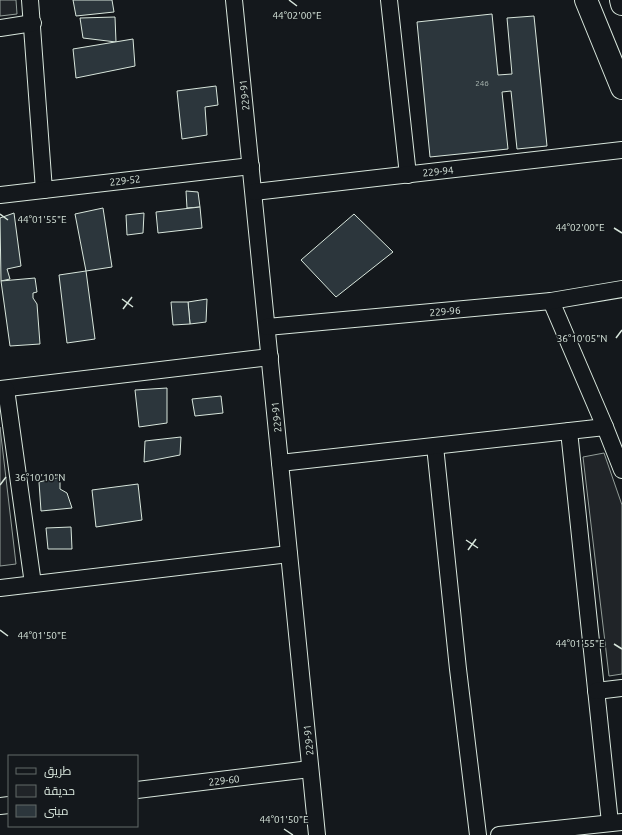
<svg xmlns="http://www.w3.org/2000/svg" width="622" height="835" font-family="Ubuntu,Cairo,sans-serif">
  <style>
    .green { fill: #202428; stroke: #939e99 }
    .building { fill: #2c363c; stroke: #d8e6dc }
    .lines { fill: none; stroke-linecap: round; stroke-linejoin: round }
    .street-casing { stroke: #d8e6dc; stroke-width: 18 }
    .primary-casing { stroke: #d8e6dc; stroke-width: 24 }
    .street { stroke: #14181c; stroke-width: 16 }
    .primary { stroke: #14181c; stroke-width: 22 }
    .ticks { fill: none; stroke: #d8e6dc; stroke-width: 1.5 }
    .labels { text-anchor: middle; stroke-width: 3; stroke-linejoin: round; paint-order: stroke }
    .number-label { font-size: 8px; fill: #adbab4 }
    .street-label { font-size: 10px; fill: #d8e6dc; stroke: #14181c }
    .ticks-label { font-size: 10px; text-anchor: middle; fill: #d8e6dc; stroke: #14181c; stroke-width: 3; stroke-linejoin: round; paint-order: stroke }
  </style>
  <rect width="100%" height="100%" fill="#14181c"/>
  <g class="green">
    <polygon points="0,0 16,0 17,14 0,16"/>
    <polygon points="0,427 16,564 0,566"/>
    <polygon points="604,453 622,505 622,674 609,676 583,457"/>
  </g>
  <g class="building">
    <polygon points="73,0 112,0 114,12 76,16"/>
    <polygon points="492,14 498,75 512,74 507,18 534,16 547,146 517,149 511,91 502,92 508,149 430,157 417,22"/>
    <polygon points="115,17 116,42 83,38 80,18"/>
    <polygon points="133,39 135,66 76,78 73,49"/>
    <polygon points="216,86 218,105 205,107 207,135 182,139 177,91"/>
    <polygon points="186,191 198,192 200,207 187,208"/>
    <polygon points="200,207 202,228 158,233 156,212"/>
    <polygon points="103,208 112,267 86,271 75,214"/>
    <polygon points="14,213 21,266 7,269 10,279 1,281 0,218"/>
    <polygon points="144,213 143,233 127,235 126,215"/>
    <polygon points="354,214 393,252 336,297 301,260"/>
    <polygon points="86,271 95,339 67,343 59,275"/>
    <polygon points="35,278 37,292 33,293 33,298 37,304 40,344 10,346 1,281"/>
    <polygon points="207,299 206,322 190,324 188,302"/>
    <polygon points="171,302 188,302 190,324 173,325"/>
    <polygon points="167,388 167,423 139,427 135,390"/>
    <polygon points="221,396 223,413 195,416 192,399"/>
    <polygon points="181,437 180,455 144,462 145,441"/>
    <polygon points="60,477 60,489 67,493 72,508 41,511 39,482"/>
    <polygon points="138,484 142,520 96,527 92,490"/>
    <polygon points="71,527 72,549 48,549 46,528"/>
  </g>
  <g class="lines">
    <g class="street-casing">
      <g id="street">
        <polyline points="30,0 44,190"/>
        <polyline points="234,0 317,835"/>
        <polyline points="389,0 408,175"/>
        <polyline points="0,28 33,23"/>
        <polyline points="254,192 622,150"/>
        <polyline points="0,195 251,166"/>
        <polyline points="551,301 605,427 622,470"/>
        <polyline points="267,327 551,301 622,289"/>
        <polyline points="0,389 270,357"/>
        <polyline points="6,389 33,584"/>
        <polyline points="569,431 610,823"/>
        <polyline points="435,446 458,669 478,835"/>
        <polyline points="280,463 605,427"/>
        <polyline points="0,588 289,554"/>
        <polyline points="596,691 622,688"/>
        <polyline points="137,790 310,769"/>
        <polyline points="0,806 9,805"/>
        <polyline points="499,835 622,822"/>
      </g>
    </g>
    <g class="primary-casing">
      <g id="primary">
        <polyline points="586,0 622,88"/>
        <polyline points="621,0 622,4"/>
      </g>
    </g>
    <use href="#street" class="street"/>
    <use href="#primary" class="primary"/>
  </g>
  <path class="ticks" d="M289,0l8,6M0,214l8,6M614,228l8,5M122,299l11,8M123,309l9,-12M616,338l6,-8M0,485l6,-8M466,540l12,8M468,550l8,-11M0,630l8,6M614,644l8,5M284,829l9,6"/>
  <g class="labels">
    <g class="number-label">
      <text x="482" y="86">246</text>
    </g>
    <g class="street-label">
      <text transform="translate(244 95) rotate(-96)" y="4">229-91</text>
      <text transform="translate(438 171) rotate(-6)" y="4">229-94</text>
      <text transform="translate(125 180) rotate(-7)" y="4">229-52</text>
      <text transform="translate(445 311) rotate(-5)" y="4">229-96</text>
      <text transform="translate(276 417) rotate(-96)" y="4">229-91</text>
      <text transform="translate(308 740) rotate(-96)" y="4">229-91</text>
      <text transform="translate(224 780) rotate(-7)" y="4">229-60</text>
    </g>
  </g>
  <g class="ticks-label">
    <text x="297" y="19">44°02'00"E</text>
    <text x="42" y="223">44°01'55"E</text>
    <text x="580" y="231">44°02'00"E</text>
    <text x="582" y="342">36°10'05"N</text>
    <text x="40" y="481">36°10'10"N</text>
    <text x="42" y="639">44°01'50"E</text>
    <text x="580" y="647">44°01'55"E</text>
    <text x="284" y="823">44°01'50"E</text>
  </g>
  <rect x="8" y="755" width="130" height="72" fill="#14181c" stroke="#626a69"/>
  <rect x="16" y="768" width="20" height="6" fill="#14181c" stroke="#626a69"/>
  <text x="44" y="775" font-size="12" fill="#d8e6dc">طريق</text>
  <rect x="16" y="785" width="20" height="12" fill="#202428" stroke="#626a69"/>
  <text x="44" y="795" font-size="12" fill="#d8e6dc">حديقة</text>
  <rect x="16" y="805" width="20" height="12" fill="#2c363c" stroke="#626a69"/>
  <text x="44" y="815" font-size="12" fill="#d8e6dc">مبنى</text>
</svg>
